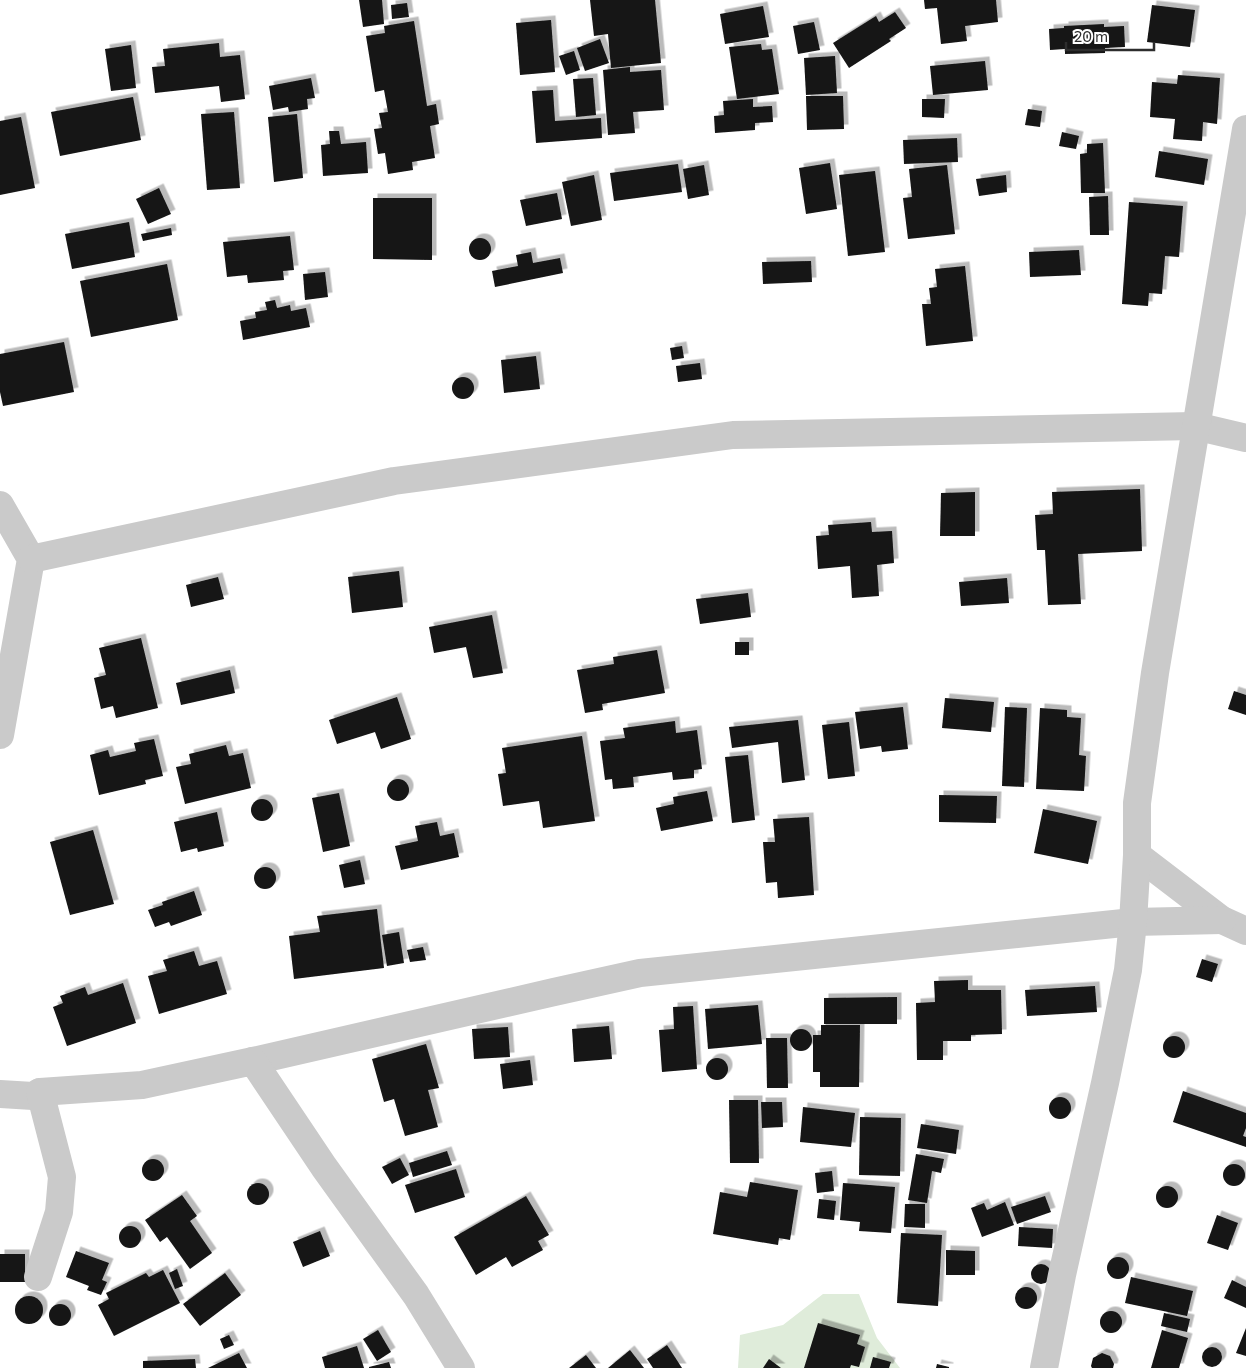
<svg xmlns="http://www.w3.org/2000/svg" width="1246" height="1368" font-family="Commissioner,sans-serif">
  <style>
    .green { fill: #dfecda }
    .building { fill: #141414; filter: url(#shadow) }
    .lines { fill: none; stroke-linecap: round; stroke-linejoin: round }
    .minor { stroke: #cacaca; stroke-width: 28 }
  </style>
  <defs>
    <filter id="shadow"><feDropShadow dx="4.5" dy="-4.5" stdDeviation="0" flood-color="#0004"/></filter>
  </defs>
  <rect width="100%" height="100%" fill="#fff"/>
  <polygon class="green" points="823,1294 859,1294 877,1338 900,1368 738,1368 740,1335 783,1325"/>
  <g class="building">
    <polygon points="359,0 382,0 384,24 363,27"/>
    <polygon points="590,0 655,0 661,63 611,68 608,34 594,36"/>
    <polygon points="924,0 996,0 998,22 965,26 967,41 941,44 937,8 925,9"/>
    <polygon points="407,3 409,17 392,19 391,5"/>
    <polygon points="1152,5 1195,10 1190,47 1147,42"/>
    <polygon points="763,6 769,37 725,44 720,14"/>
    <polygon points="895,12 906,28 889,39 891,41 849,68 833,43 876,16 879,22"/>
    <polygon points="551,20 555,72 520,75 516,23"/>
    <polygon points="414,21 427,106 436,104 439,124 430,126 435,158 412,162 413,170 388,174 385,153 378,154 374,129 382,128 379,113 388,112 384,90 375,92 366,36 385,33 384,26"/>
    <polygon points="814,22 820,50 798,54 793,26"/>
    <polygon points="1104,24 1104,27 1124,26 1125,47 1105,48 1105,53 1065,54 1065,49 1050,50 1049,29 1064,28 1064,26"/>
    <polygon points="600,39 609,63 585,71 577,48"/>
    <polygon points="219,43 220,57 240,55 245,99 221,102 219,86 155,93 152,67 165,66 163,49"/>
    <polygon points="761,44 762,50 772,49 779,94 737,99 729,47"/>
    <polygon points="131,45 136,88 111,91 105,49"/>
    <polygon points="574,51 580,70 566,75 559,56"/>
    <polygon points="835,56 837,93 806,95 804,58"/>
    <polygon points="985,61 988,90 933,95 930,66"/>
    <polygon points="630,67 630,72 661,70 664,110 633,112 635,133 608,135 603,70"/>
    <polygon points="1178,75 1220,78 1217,124 1203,122 1202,141 1173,139 1175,119 1150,117 1152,82 1177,84"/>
    <polygon points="311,78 315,98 307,99 308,109 289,112 288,107 273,110 269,86"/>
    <polygon points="593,78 596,115 576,117 573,79"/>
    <polygon points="553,90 555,121 601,118 602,138 536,143 532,91"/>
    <polygon points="806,96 843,96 844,129 807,130"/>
    <polygon points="133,97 141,140 60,156 51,112"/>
    <polygon points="753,99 753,107 772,106 773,122 755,123 755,130 715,133 714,116 724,115 723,101"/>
    <polygon points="922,99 945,99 944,118 922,117"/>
    <polygon points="1028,109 1042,111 1040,127 1025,125"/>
    <polygon points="234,112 240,188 207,190 201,114"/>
    <polygon points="297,114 303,178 274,182 268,117"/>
    <polygon points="21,117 35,188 0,195 0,121"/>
    <polygon points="329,131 339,131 341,144 366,142 368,173 323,176 321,145 330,144"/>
    <polygon points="1062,132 1079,136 1076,149 1059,146"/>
    <polygon points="957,138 958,162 904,164 903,140"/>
    <polygon points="1103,143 1105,193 1081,193 1080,154 1087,153 1087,144"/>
    <polygon points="1159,151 1208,159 1204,185 1155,177"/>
    <polygon points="830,163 837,209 806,214 799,168"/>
    <polygon points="678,164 682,192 614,201 610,173"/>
    <polygon points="704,165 709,195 688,199 683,169"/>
    <polygon points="947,165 955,234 908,239 903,198 912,197 909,169"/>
    <polygon points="875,171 885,252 848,256 839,175"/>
    <polygon points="594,175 602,220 571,226 562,182"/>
    <polygon points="1006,175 1007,192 979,196 976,179"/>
    <polygon points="159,188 171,214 148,224 136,199"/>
    <polygon points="557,193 562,219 526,226 520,200"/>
    <polygon points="1108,196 1109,235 1090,235 1089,197"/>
    <polygon points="373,198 432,198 432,260 373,259"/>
    <polygon points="1129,202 1183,206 1179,257 1165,256 1162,294 1149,293 1148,306 1122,304"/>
    <polygon points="129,222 135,257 72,269 65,234"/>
    <polygon points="171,228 172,235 143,241 141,234"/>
    <polygon points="290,236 294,270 283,271 284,280 248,283 247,275 227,277 223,242"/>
    <circle cx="480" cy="249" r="11"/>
    <polygon points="1079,250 1081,275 1030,277 1029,252"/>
    <polygon points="531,252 533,263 560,258 563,273 495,287 492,271 518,266 516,255"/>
    <polygon points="811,261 812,282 763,284 762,262"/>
    <polygon points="167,264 178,320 91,337 80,281"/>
    <polygon points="965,266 973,341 926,346 922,304 931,304 929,288 937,287 935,269"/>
    <polygon points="325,272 328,297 305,300 303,274"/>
    <polygon points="275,300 277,308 290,305 291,311 306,308 310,327 243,340 240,321 256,318 255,312 267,310 265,302"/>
    <polygon points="64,342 74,392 3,406 0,392 0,354"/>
    <polygon points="682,346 684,358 672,360 670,348"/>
    <polygon points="536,356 540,389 504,393 501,360"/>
    <polygon points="700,363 702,379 678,382 676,366"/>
    <circle cx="463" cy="388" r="11"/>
    <polygon points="1140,489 1142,551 1078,554 1081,604 1048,605 1045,550 1037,550 1035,515 1053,514 1052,492"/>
    <polygon points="975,492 975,536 940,536 941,493"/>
    <polygon points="871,522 872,532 892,531 894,563 877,565 879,596 852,598 850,566 818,569 816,536 829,535 828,525"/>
    <polygon points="399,571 403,607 352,613 348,577"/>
    <polygon points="218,577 224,599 191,607 186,585"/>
    <polygon points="1007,578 1009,603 961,606 959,582"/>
    <polygon points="748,593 751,617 700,624 696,599"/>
    <polygon points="492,615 503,673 473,678 466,647 434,653 429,627"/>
    <polygon points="141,638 158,708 116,718 113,706 101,709 94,678 106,675 99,648"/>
    <rect x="735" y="642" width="14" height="13"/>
    <polygon points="657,650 665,693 602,704 603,710 585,713 577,670 614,664 613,657"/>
    <polygon points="230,670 235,693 181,705 176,683"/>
    <polygon points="1234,691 1246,695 1246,715 1228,709"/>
    <polygon points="397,697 411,739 381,749 375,732 337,744 329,720"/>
    <polygon points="945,698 994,702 991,732 942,728"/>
    <polygon points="903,707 908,749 882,752 881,746 860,749 855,712"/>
    <polygon points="1005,707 1027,708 1024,787 1002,786"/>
    <polygon points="1040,708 1067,710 1067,717 1081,718 1079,755 1086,756 1084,791 1036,789"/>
    <polygon points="798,720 805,780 782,783 778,742 732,748 729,727"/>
    <polygon points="675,721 676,733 697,730 702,769 694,770 694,778 673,780 672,772 633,777 634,787 613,789 612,779 605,780 600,741 625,738 623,728"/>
    <polygon points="849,722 855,776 828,779 822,725"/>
    <polygon points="582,736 595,821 543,828 539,801 503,806 498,774 506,773 502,748"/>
    <polygon points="154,739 163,776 145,780 146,784 99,795 90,755 108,750 110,757 136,751 134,743"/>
    <polygon points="226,745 229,756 243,753 251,788 185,804 176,767 191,764 189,754"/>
    <polygon points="748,755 755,820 732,823 725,757"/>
    <circle cx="398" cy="790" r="11"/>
    <polygon points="707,791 713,821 661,831 656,808 674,804 673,797"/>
    <polygon points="339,793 350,846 323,852 312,798"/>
    <polygon points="939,795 997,796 996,823 939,822"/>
    <circle cx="262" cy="810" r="11"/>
    <polygon points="1043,809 1097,821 1088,864 1034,853"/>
    <polygon points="217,812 224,846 198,852 197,848 181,852 174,822"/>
    <polygon points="809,817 814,895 778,898 777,882 766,883 763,842 775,842 773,819"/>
    <polygon points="437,822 440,836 454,833 459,857 401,870 395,846 418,841 415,826"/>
    <polygon points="93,830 114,904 70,915 50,842"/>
    <polygon points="360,860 365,884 344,888 339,865"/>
    <circle cx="265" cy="878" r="11"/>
    <polygon points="194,891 202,915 171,926 169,922 155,927 148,910 163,905 162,902"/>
    <polygon points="377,909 384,968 294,979 289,936 320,932 317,916"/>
    <polygon points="399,932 404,963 387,966 382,935"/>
    <polygon points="423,947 426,960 410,962 407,950"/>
    <polygon points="194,951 199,966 217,961 227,994 159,1014 148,976 167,971 163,960"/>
    <polygon points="1202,959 1218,964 1212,982 1196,977"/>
    <polygon points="968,980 968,990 1001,990 1002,1034 971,1035 971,1041 943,1041 943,1060 917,1060 916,1003 935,1002 934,981"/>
    <polygon points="123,983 136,1023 67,1046 53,1007 63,1003 60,996 85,987 88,995"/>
    <polygon points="1095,986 1097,1012 1027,1016 1025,990"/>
    <polygon points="897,997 897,1024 824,1024 824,998"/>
    <polygon points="758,1005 762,1044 708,1049 705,1009"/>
    <polygon points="693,1006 697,1069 662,1072 659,1030 674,1029 673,1007"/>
    <polygon points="821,1025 860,1025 859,1087 820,1087 820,1072 813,1072 813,1035 821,1035"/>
    <polygon points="609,1026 612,1059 574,1062 572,1029"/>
    <polygon points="508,1027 510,1057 474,1059 472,1029"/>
    <circle cx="801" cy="1040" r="11"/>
    <circle cx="1174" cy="1047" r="11"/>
    <polygon points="766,1038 787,1038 788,1088 767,1088"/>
    <polygon points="426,1044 439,1088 428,1090 438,1127 405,1136 394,1099 384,1102 372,1059"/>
    <circle cx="717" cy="1069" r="11"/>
    <polygon points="530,1060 533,1085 503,1089 500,1064"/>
    <polygon points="1183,1091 1246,1113 1246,1128 1243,1136 1246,1137 1246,1147 1173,1122"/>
    <circle cx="1060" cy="1108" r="11"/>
    <polygon points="729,1100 758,1100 759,1163 730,1163"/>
    <polygon points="761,1102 782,1102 783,1127 762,1128"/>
    <polygon points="803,1107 855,1113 851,1147 800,1142"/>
    <polygon points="860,1117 901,1118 900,1176 859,1175"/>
    <polygon points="921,1124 959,1130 956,1154 917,1148"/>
    <polygon points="447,1151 452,1165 413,1177 409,1163"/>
    <polygon points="916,1154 944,1159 941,1173 932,1171 927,1203 908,1200"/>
    <polygon points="400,1158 409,1175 392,1184 382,1167"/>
    <circle cx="153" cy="1170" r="11"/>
    <circle cx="1234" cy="1175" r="11"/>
    <polygon points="456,1169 465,1197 415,1213 405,1185"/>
    <polygon points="832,1171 834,1191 817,1193 815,1173"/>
    <polygon points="750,1182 798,1190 790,1240 779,1238 778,1245 713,1234 720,1192 747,1197"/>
    <circle cx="258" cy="1194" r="11"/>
    <polygon points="843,1183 895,1187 891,1233 859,1231 860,1222 840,1220"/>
    <circle cx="1167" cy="1197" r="11"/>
    <polygon points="182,1195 197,1216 190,1221 212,1253 190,1269 167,1237 160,1242 145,1220"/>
    <polygon points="526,1196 549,1235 538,1241 543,1250 512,1267 506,1257 476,1275 454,1237"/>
    <polygon points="1045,1196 1051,1212 1017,1224 1011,1207"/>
    <polygon points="819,1199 836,1201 834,1220 817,1218"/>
    <polygon points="1005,1202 1014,1225 982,1237 971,1208 984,1203 987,1210"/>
    <polygon points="905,1204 925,1204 925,1228 904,1227"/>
    <polygon points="1217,1215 1238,1223 1228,1250 1207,1243"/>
    <circle cx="130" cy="1237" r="11"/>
    <polygon points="1019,1227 1053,1229 1052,1248 1018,1246"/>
    <polygon points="320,1231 330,1256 303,1267 293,1242"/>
    <polygon points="901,1233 942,1235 938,1306 897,1303"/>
    <polygon points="946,1250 975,1251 975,1275 946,1275"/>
    <polygon points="76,1251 109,1263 102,1280 107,1282 101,1295 87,1290 89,1286 66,1277"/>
    <rect x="0" y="1254" width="25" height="28"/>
    <circle cx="1118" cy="1268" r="11"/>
    <circle cx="1041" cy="1274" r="10"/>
    <polygon points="177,1269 183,1286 175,1289 169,1273"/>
    <polygon points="163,1270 180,1303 114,1336 98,1305 109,1299 106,1293 146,1273 149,1277"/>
    <polygon points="225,1273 241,1295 200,1326 183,1304"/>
    <polygon points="1131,1277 1193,1291 1187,1316 1125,1303"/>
    <polygon points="1232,1280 1246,1287 1246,1308 1224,1298"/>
    <circle cx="1026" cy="1298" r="11"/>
    <circle cx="29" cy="1310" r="14"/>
    <circle cx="60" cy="1315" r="11"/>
    <circle cx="1111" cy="1322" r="11"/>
    <polygon points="1164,1313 1190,1319 1187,1332 1161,1326"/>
    <polygon points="818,1323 860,1335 857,1344 865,1347 859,1367 851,1365 850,1368 804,1368"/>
    <polygon points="1246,1328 1246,1356 1236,1353"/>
    <polygon points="378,1330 391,1352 377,1361 363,1339"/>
    <polygon points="1162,1330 1188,1338 1179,1368 1151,1368"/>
    <polygon points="229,1335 234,1345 224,1349 220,1339"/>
    <polygon points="667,1345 682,1368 653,1368 647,1359"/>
    <polygon points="357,1346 364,1368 325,1368 322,1357"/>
    <circle cx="1212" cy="1357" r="10"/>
    <polygon points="630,1350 644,1368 608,1368"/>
    <polygon points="239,1353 247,1368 208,1368"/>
    <polygon points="1102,1353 1110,1356 1114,1364 1113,1368 1092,1368 1091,1366 1093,1358"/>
    <polygon points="586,1355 596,1368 569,1368"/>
    <polygon points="873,1357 891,1362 889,1368 870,1368"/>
    <polygon points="195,1359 196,1368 143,1368 143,1361"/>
    <polygon points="769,1359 781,1368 763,1368"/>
    <polygon points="389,1362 391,1368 369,1368 369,1367"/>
    <polygon points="937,1364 949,1367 949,1368 936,1368"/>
  </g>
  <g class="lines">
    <g class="minor">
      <polyline points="0,505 31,559 0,735"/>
      <polyline points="31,559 394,481 733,435 1195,426 1246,438"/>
      <polyline points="1137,855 1222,920 1246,931"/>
      <polyline points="253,1061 554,992 640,973 1133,922 1222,920"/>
      <polyline points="0,1094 33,1096 40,1092 142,1085 253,1061 324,1167 416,1295 461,1368"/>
      <polyline points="38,1277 59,1212 62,1177 40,1092"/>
      <polyline points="1044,1368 1062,1275 1105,1083 1128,970 1133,922 1137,855 1137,803 1155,673 1246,129"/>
    </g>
  </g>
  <path d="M1066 42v8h88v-8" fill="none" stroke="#2d2d2d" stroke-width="2.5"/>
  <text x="1074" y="42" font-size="15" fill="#2d2d2d" stroke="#ffffff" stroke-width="4" paint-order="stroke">20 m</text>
</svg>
